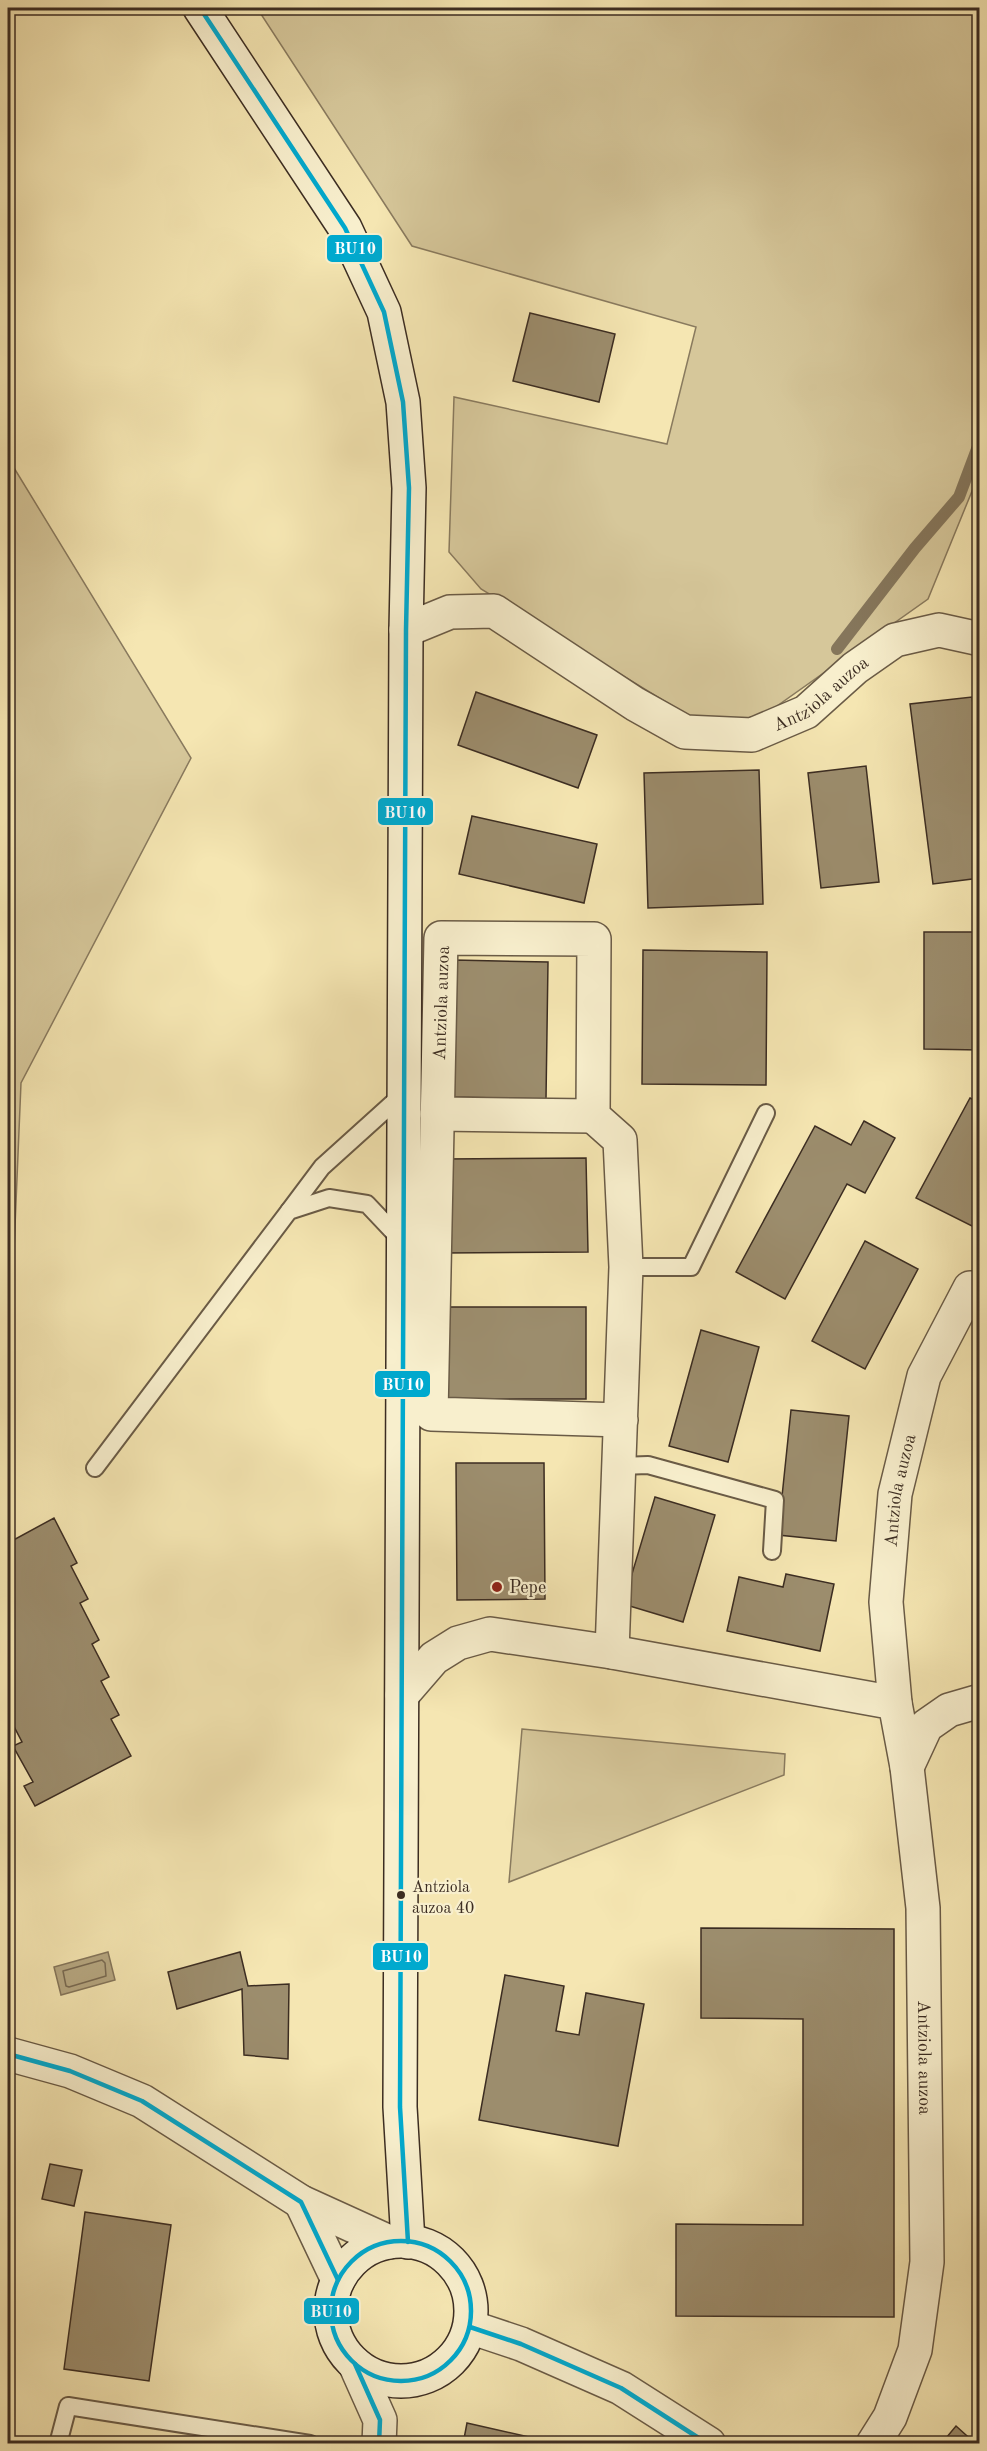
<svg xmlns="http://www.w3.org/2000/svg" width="987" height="2451" font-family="'Old Standard TT',serif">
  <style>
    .green { fill: #d6c79a; stroke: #897a5e; stroke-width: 1.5 }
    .water { fill: #b6a781; stroke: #85765b; stroke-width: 1.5 }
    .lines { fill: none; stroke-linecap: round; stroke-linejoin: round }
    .shore { stroke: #796a52; stroke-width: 1.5 }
    .stream { stroke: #85765b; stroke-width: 12 }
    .building { fill: #9c8d6d; stroke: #3c2d22; stroke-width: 1.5 }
    .service-casing { stroke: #6a5b46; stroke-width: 20 }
    .minor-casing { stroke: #6a5b46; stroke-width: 36 }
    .secondary-casing { stroke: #3c2d22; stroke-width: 36 }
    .service { stroke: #f8efcd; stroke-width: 16 }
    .minor { stroke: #f8efcd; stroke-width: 33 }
    .secondary { stroke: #f8efcd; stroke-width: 33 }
    .bus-1-casing { stroke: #f8efcd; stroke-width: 9 }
    .bus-1 { stroke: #00a9ce; stroke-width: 4.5 }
    .poi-dot { fill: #8f2418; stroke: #f8efcd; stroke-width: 2 }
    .bus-dot { fill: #3c2d22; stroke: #f8efcd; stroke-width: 2 }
    .labels { text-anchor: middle; stroke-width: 4.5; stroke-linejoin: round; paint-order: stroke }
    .bus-label { font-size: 16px; fill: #3c2d22; stroke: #f8efcd; text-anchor: start }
    .street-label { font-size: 18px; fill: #3c2d22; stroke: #f8efcd }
    .poi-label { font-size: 18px; fill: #3c2d22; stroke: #f8efcd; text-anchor: start }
    .line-badge { stroke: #f8efcd; stroke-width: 2 }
    .badge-label { font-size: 16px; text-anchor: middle; font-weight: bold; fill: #fff }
  </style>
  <rect width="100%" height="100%" fill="#f5e6b2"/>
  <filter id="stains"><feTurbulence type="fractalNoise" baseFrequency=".00333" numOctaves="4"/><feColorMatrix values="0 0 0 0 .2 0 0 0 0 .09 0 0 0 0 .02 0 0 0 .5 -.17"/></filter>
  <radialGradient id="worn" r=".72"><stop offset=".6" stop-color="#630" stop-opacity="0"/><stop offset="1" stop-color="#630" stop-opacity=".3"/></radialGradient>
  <g class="green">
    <polygon points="257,8 979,8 979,474 928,599 760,718 692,718 481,589 449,552 454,397 667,444 696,327 412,246"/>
    <polygon points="8,458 191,758 21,1083 8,1393"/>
    <polygon points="522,1729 785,1754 784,1775 509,1882"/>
  </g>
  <polygon class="water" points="108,1952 115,1980 61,1995 54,1967"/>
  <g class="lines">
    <polygon class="shore" points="102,1960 105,1963 106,1976 69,1987 66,1986 63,1971"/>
    <polyline class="stream" points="837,649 915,548 959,497 980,441"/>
  </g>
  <g class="building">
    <polygon points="530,313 615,334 599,402 513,381"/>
    <polygon points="476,692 597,735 578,788 458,745"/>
    <polygon points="972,697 980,753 980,878 933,884 910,704"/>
    <polygon points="866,766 879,882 821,888 808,773"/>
    <polygon points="759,770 763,904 648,908 644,773"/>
    <polygon points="472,816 597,844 584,903 459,874"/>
    <polygon points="924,932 980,932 980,1050 924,1049"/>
    <polygon points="643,950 767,952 766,1085 642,1084"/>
    <polygon points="454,960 548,962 546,1099 452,1097"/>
    <polygon points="970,1098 980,1103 980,1212 972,1226 916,1198"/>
    <polygon points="864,1121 895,1138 865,1193 847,1184 785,1299 736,1272 815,1126 851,1145"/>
    <polygon points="586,1158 588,1252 445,1253 444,1159"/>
    <polygon points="865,1241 918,1269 865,1369 812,1341"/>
    <rect x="443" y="1307" width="143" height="92"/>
    <polygon points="701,1330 759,1347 728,1462 669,1446"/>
    <polygon points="791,1410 849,1416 836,1541 778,1535"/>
    <polygon points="456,1463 544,1463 545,1599 457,1600"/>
    <polygon points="655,1497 715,1515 683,1622 623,1604"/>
    <polygon points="54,1518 77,1563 71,1566 88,1599 80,1603 99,1640 92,1644 109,1677 101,1681 119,1715 111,1719 131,1756 35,1806 24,1786 33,1782 13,1746 22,1742 8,1715 8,1707 11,1705 8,1698 8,1543"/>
    <polygon points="786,1574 834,1584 820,1651 727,1631 739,1577 783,1587"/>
    <polygon points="701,1928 894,1929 894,2317 676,2316 676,2224 803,2225 803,2019 701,2018"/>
    <polygon points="240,1952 248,1986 289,1984 288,2059 244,2055 242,1989 177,2009 168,1972"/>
    <polygon points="505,1975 564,1986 556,2031 579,2035 586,1993 644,2004 618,2146 479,2120"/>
    <polygon points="50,2164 82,2170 74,2206 42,2199"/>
    <polygon points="85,2212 171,2225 149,2381 64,2369"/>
    <polygon points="467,2423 560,2444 463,2444"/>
    <polygon points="956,2426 976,2444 941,2444"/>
  </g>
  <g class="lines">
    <g class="service-casing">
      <g id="service">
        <polyline points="289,1211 322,1167 404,1093"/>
        <polyline points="626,1267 691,1267 766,1113"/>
        <polyline points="620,1466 648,1465 775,1500 772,1551"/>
        <polyline points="95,1468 289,1211 329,1198 367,1204 401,1240"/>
        <polyline points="58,2444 68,2406 310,2444"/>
      </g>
    </g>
    <g class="minor-casing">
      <g id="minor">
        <path id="s1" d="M406,630l44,-18 44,-1 141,93 50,28 67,3 54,-23 49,-44 40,-28 44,-10 41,9"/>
        <polyline points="437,1114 593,1116"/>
        <polyline points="612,1652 626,1267 620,1140 593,1116 594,939 441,938 431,1414 621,1420"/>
        <path id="s2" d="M402,1695l32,-37 24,-15 32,-9 122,18 283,51 12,64 16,141 4,354 -12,88 -25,67 -17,27"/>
        <path id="s3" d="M895,1703l-9,-101 9,-108 29,-118 46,-88"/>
        <polyline points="907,1767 926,1726 949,1710 980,1701"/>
        <polyline points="8,2054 70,2071 142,2101 301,2202 389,2242"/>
        <polyline points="301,2202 338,2280"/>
        <polyline points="470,2327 521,2344 621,2388 709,2444"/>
        <polyline points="355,2364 380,2420 379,2444"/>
      </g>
    </g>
    <g class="secondary-casing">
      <g id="secondary">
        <polyline points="200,8 345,228 384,312 403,402 409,488 406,630 400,2107 408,2242"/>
        <circle cx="401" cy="2311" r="70"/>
      </g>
    </g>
    <use href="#service" class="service"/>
    <use href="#minor" class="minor"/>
    <use href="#secondary" class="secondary"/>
    <g class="bus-1-casing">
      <g id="bus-1">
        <polyline points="200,8 345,228 384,312 403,402 409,488 406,630 400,2107 408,2242"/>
        <polyline points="8,2054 70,2071 142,2101 301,2202 338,2280"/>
        <circle cx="401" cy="2311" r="70"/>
        <polyline points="470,2327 521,2344 621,2388 708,2444"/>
        <polyline points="355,2364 380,2420 379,2444"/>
      </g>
    </g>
    <use href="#bus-1" class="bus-1"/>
  </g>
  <circle class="poi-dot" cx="497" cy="1587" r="6"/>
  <circle class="bus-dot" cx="401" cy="1895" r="5"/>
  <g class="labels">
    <g class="bus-label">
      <text x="412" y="1892">Antziola<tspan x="412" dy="21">auzoa 40</tspan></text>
    </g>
    <g class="street-label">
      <text dy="6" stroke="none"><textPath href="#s1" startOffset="466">Antziola auzoa</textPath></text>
      <text transform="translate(441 1003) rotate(-88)" y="6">Antziola auzoa</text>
      <text dy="6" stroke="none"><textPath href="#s3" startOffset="214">Antziola auzoa</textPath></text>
      <text dy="6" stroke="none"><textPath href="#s2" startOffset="878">Antziola auzoa</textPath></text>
    </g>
    <g class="poi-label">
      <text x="509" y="1593">Pepe</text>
    </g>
  </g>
  <g class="line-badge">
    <rect x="326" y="234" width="57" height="29" rx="6" fill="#00a9ce"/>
    <rect x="377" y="797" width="57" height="29" rx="6" fill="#00a9ce"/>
    <rect x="374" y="1370" width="57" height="28" rx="6" fill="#00a9ce"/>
    <rect x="372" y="1942" width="57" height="29" rx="6" fill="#00a9ce"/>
    <rect x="303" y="2297" width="57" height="28" rx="6" fill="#00a9ce"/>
  </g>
  <g class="badge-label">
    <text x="355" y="254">BU10</text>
    <text x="405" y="818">BU10</text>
    <text x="403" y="1390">BU10</text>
    <text x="401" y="1962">BU10</text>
    <text x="331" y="2317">BU10</text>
  </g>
  <rect width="987" height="2451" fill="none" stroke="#f5e6b2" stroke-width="30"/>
  <rect x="9" y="9" width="969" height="2433" fill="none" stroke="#3c2d22" stroke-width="3"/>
  <rect x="15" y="15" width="957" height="2421" fill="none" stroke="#3c2d22" stroke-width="1.5"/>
  <rect width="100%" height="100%" filter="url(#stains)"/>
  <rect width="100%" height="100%" fill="url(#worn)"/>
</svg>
